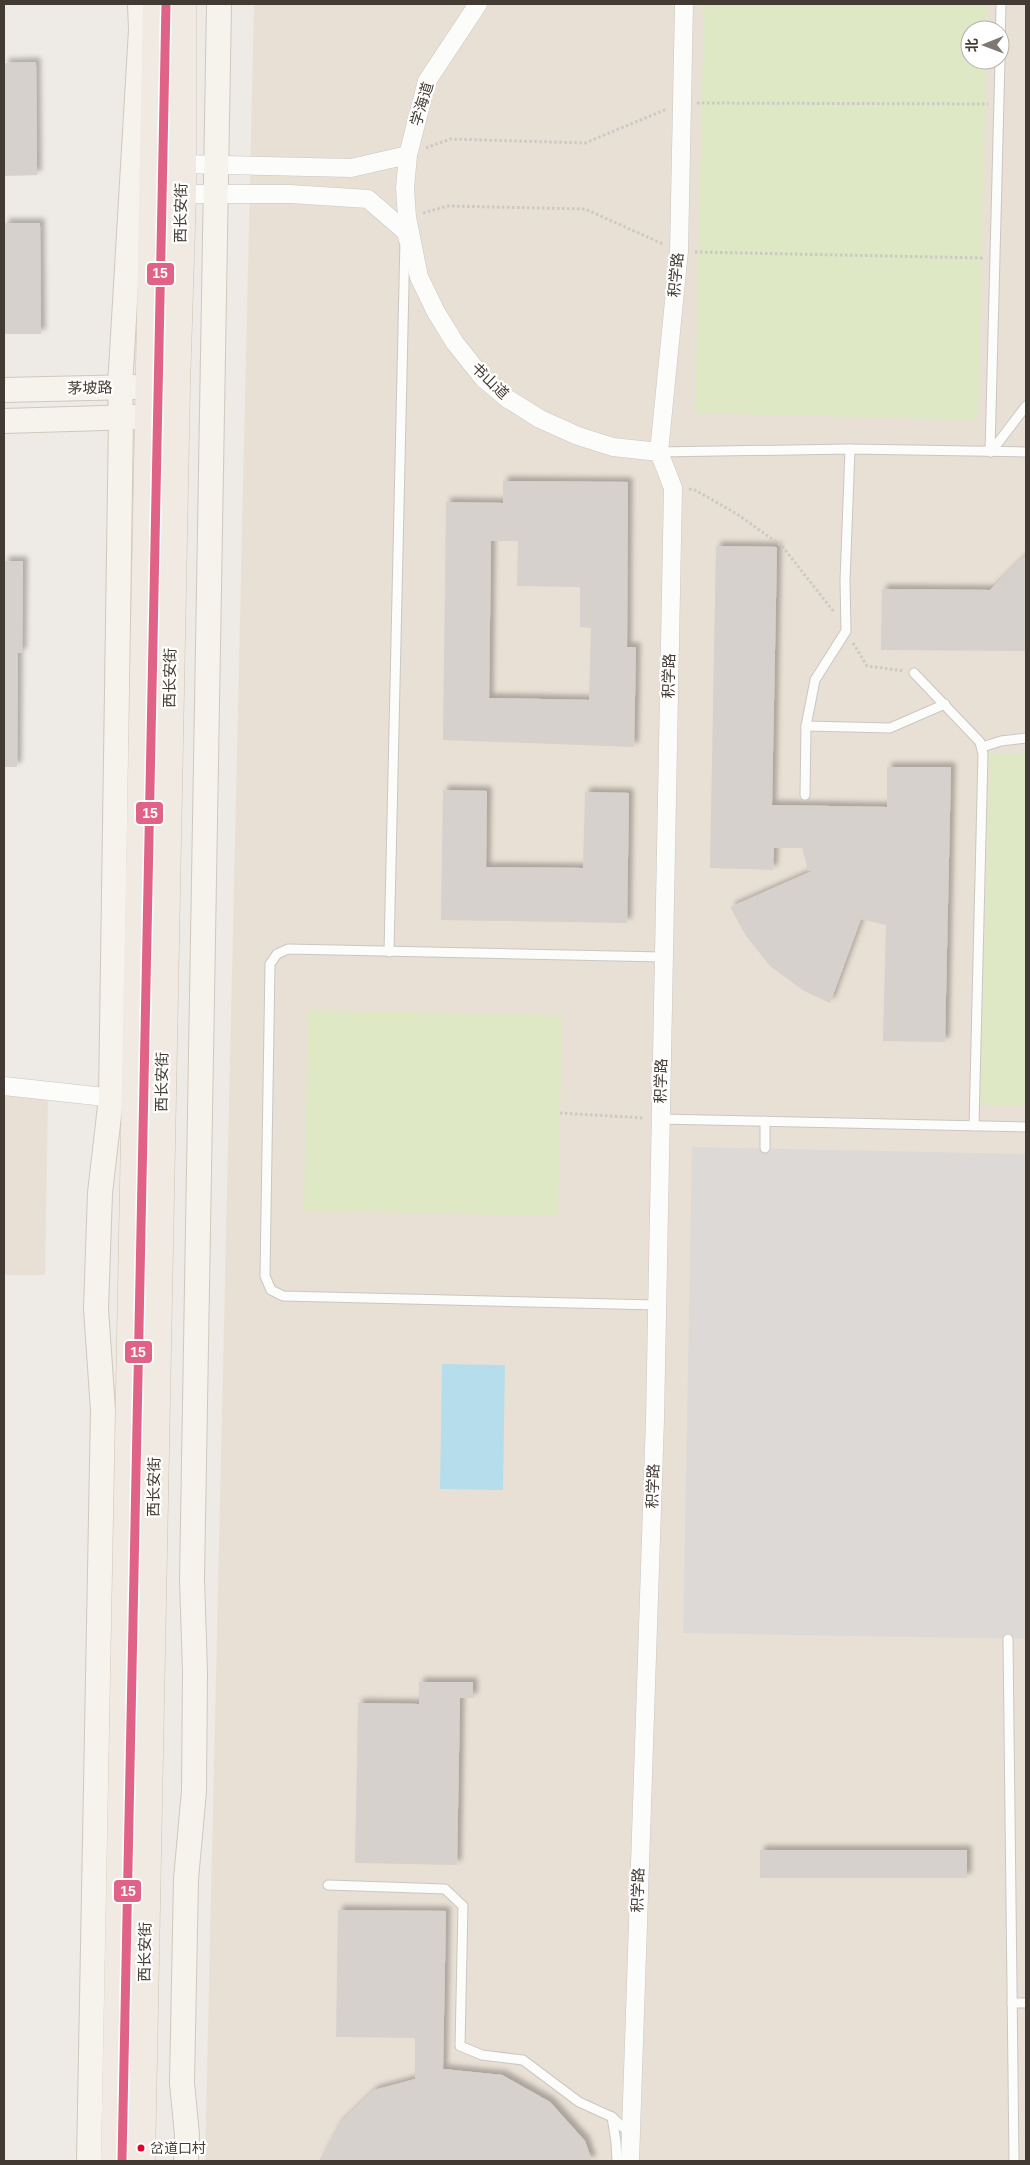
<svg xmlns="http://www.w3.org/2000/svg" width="1030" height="2165" font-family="Arial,'Noto Sans SC',sans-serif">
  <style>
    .education { fill: #e9e0d5; fill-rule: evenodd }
    .green { fill: #dfe8c5 }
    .parking { fill: #ddd9d6 }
    .water { fill: #b5ddec }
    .building { fill: #d6d1cd; fill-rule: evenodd; filter: url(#shadow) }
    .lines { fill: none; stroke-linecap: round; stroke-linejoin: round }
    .lane-casing { stroke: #cac6c2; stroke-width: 11 }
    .street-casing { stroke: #cac6c2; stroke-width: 19 }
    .secondary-casing { stroke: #cfc8be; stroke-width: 26 }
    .primary-casing { stroke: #d0c4b3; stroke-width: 29 }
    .path { stroke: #ccc9c5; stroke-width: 3; stroke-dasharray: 2.5 2.5; stroke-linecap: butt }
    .lane { stroke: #fcfcfb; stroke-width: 9 }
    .street { stroke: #fcfcfb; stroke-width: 18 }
    .secondary { stroke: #f6f2ec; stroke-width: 24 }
    .primary { stroke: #f0eae2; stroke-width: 28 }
    .metro-1-casing { stroke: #fff; stroke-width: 12 }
    .metro-1 { stroke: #e06287; stroke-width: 9 }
    .bus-dot { fill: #e4002b; stroke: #fff; stroke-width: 2 }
    .labels { text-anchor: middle; stroke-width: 4.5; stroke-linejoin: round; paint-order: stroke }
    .bus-label { font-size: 14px; fill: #433b33; stroke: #fff; text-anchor: start }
    .street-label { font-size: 15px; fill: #433b33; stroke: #fff }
    .line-badge { stroke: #fff; stroke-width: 2 }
    .badge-label { font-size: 14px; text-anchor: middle; font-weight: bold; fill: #fff }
  </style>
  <defs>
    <filter id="shadow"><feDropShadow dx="4.5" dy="-4.5" stdDeviation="2.5" flood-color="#0004"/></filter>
  </defs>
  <rect width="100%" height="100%" fill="#eeeae6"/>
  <g class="education">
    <path d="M254,4h772v2157h-821zM970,30h30v30h-30z"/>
    <polygon points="4,1094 48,1097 45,1275 4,1275"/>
  </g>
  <g class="green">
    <polygon points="704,4 987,4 986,30 970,30 970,60 986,60 978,420 695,413"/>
    <polygon points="990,753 1026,753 1026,1106 980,1105"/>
    <polygon points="308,1010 562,1015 558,1216 304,1211"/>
  </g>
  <polygon class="parking" points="692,1147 1026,1154 1026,1639 683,1633"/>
  <polygon class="water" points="442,1364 505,1365 503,1490 440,1489"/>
  <g class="building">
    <polygon points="36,62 37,175 4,176 4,63"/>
    <polygon points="4,223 40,223 41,334 4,334"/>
    <path d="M503,481l125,1 -1,165h9l-2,100 -191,-7 3,-238 57,1zM491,541h27l-1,45 63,1v40l11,1 -2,72 -100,-2z"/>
    <polygon points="716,546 777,547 772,805 887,807 887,767 951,767 945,1042 883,1041 886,925 861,919 830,1003 804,991 770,966 746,936 730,907 812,871 808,871 802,848 774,848 773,870 710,868"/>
    <polygon points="1026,555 1026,651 881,650 882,589 990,590"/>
    <polygon points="4,561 23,561 22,653 18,653 17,767 4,767"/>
    <polygon points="443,790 487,791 486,867 583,868 585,792 629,793 627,923 441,920"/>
    <polygon points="419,1682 473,1682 473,1698 460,1698 457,1865 355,1863 358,1703 419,1704"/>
    <rect x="760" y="1850" width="207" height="28"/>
    <polygon points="338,1910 446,1911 443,2069 502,2075 550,2102 585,2141 592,2161 319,2161 338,2125 374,2090 415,2079 415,2038 336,2037"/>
  </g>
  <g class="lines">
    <g class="lane-casing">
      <g id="lane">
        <polyline points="1000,48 1001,4"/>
        <polyline points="659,452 850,449 1026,452"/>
        <polyline points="990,452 1000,60"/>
        <polyline points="991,452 1026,406"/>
        <polyline points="914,673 980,742 983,754 974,1126"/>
        <polyline points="806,726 890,728 945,704"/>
        <polyline points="982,747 1001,741 1026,738"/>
        <polyline points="805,795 806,726 815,680 846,631 845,581 850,449"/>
        <polyline points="389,952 405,240"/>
        <polyline points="660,1119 1026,1127"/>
        <polyline points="765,1148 765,1121"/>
        <polyline points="657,1305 283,1296 271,1290 265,1276 270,964 277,954 288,949 663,957"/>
        <polyline points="1008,1639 1014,2161"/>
        <polyline points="328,1885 445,1889 463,1906 460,2046 482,2055 523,2060 579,2102 612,2117 629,2133"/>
        <polyline points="1012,2003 1026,2003"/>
        <polyline points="612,2117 616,2142 617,2161"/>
      </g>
    </g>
    <g class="street-casing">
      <g id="street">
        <polyline points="478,4 427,81 408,155 405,188 407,217 419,277 436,312 455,343 483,378 508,399 540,419 578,436 613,447 659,452"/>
        <polyline points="182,164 351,168 408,155"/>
        <polyline points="182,194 290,194 368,199 405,231 409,242"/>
        <polyline points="4,1086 123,1099"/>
        <polyline points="630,2161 655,1419 673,488 659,452 679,251 684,4"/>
      </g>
    </g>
    <g class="secondary-casing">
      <g id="secondary">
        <polyline points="4,390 134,387"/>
        <polyline points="4,421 137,417"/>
        <polyline points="89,2161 103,1410 96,1309 100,1193 111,1098 121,418 120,387 141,30 140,4"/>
        <polyline points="186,2161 187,2135 182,2083 186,1879 194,1791 195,1672 192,1579 219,4"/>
      </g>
    </g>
    <g class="primary-casing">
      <g id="primary">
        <polyline points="115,2161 157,4"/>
        <polyline points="141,2161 176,386 182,194 182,4"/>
      </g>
    </g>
    <g class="path">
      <polyline points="697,103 988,104"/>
      <polyline points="426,148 450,139 585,143 667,109"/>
      <polyline points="423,213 448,206 585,209 663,244"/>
      <polyline points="695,252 984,258"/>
      <polyline points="689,489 695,490 737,514 782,546 834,612"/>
      <polyline points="853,643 867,666 904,671"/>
      <polyline points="560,1113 644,1118"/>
    </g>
    <use href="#lane" class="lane"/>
    <use href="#street" class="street"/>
    <use href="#secondary" class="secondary"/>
    <use href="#primary" class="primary"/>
    <g class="metro-1-casing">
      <polyline id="metro-1" points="122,2161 166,4"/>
    </g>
    <use href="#metro-1" class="metro-1"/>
  </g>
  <circle class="bus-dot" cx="141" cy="2148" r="4.5"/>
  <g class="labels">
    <g class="bus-label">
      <text x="150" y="2153">岔道口村</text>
    </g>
    <g class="street-label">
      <text transform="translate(422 104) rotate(-73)" y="5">学海道</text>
      <text transform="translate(181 213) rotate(-89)" y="5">西长安街</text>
      <text transform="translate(676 275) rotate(-85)" y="5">积学路</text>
      <text transform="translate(490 381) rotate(44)" y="5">书山道</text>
      <text transform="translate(90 388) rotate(-1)" y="5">茅坡路</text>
      <text transform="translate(669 676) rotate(-89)" y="5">积学路</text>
      <text transform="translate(170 678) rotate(-89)" y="5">西长安街</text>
      <text transform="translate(661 1081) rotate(-89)" y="5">积学路</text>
      <text transform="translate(162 1082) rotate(-89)" y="5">西长安街</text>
      <text transform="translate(653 1486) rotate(-88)" y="5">积学路</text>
      <text transform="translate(154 1487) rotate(-89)" y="5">西长安街</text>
      <text transform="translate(638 1890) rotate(-88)" y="5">积学路</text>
      <text transform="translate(145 1952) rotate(-89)" y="5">西长安街</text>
    </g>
  </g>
  <g class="line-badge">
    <rect x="146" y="262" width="29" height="24" rx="5" fill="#e06287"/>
    <rect x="135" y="801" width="29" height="24" rx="5" fill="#e06287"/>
    <rect x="124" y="1340" width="29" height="24" rx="5" fill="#e06287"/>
    <rect x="113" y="1879" width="29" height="24" rx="5" fill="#e06287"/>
  </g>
  <g class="badge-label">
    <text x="160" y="278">15</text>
    <text x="150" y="818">15</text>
    <text x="138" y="1357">15</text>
    <text x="128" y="1896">15</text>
  </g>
  <rect width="1030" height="2165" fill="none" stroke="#433b33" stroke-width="10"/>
  <g transform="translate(985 45) rotate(269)"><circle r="24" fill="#ffffff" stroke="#b4b1ad"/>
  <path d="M0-4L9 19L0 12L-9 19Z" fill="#7f7872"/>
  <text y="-8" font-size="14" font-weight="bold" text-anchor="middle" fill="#433b33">北</text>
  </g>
</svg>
